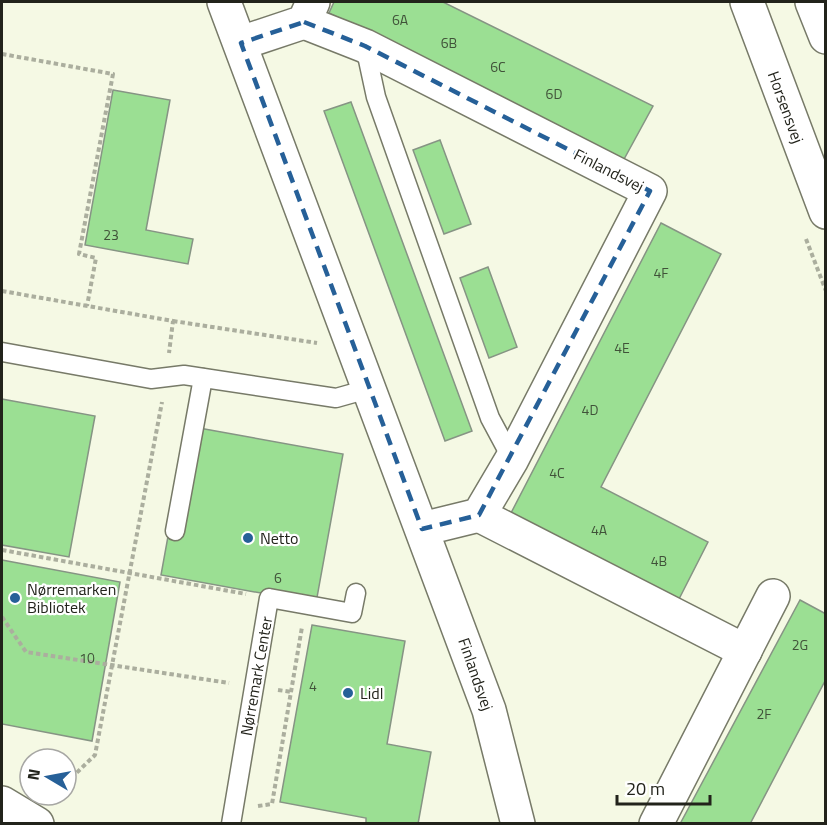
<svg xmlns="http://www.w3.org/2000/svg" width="827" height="825" font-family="'Titillium Web',sans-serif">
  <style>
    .building { fill: #9bdf93; stroke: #869484; stroke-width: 1.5 }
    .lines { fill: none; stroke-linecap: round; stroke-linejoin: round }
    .lane-casing { stroke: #777a68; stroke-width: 21 }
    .street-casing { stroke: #777a68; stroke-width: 36 }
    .secondary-casing { stroke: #777a68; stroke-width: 36 }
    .path { stroke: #abae9e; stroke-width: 4; stroke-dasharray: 4.5 3; stroke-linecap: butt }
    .lane { stroke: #fff; stroke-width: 18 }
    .street { stroke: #fff; stroke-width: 33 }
    .secondary { stroke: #fff; stroke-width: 33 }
    .marked { fill: none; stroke: #266098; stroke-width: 4.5; stroke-dasharray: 12 8; stroke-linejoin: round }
    .poi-dot { fill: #266098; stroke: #fff; stroke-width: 2 }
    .labels { text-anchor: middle; stroke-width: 4.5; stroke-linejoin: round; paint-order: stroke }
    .number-label { font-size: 14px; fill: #405239 }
    .street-label { font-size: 16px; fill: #22231b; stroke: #fff }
    .poi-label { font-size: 16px; fill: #22231b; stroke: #fff; text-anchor: start }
  </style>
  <rect width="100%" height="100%" fill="#f5f9e4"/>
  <g class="building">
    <polygon points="334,2 443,2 653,106 623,161 329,13"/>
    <polygon points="113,90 170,100 146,230 193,239 188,264 85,245"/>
    <polygon points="351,102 472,431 445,441 324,111"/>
    <polygon points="440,140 471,224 444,234 413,150"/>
    <polygon points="661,223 721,254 601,487 708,542 679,599 511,513"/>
    <polygon points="488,267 517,347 489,358 460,278"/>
    <polygon points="2,399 95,416 69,557 2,545"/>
    <polygon points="188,426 343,454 316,603 161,575"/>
    <polygon points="2,560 120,582 92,741 2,724"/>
    <polygon points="800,600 826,614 826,679 750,824 680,824"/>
    <polygon points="312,625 405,641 387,744 431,752 418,824 366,824 366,818 280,802"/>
  </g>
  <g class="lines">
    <g class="lane-casing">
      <g id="lane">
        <polyline points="365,46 376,97 490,418 512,459"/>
        <polyline points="2,352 151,379 184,375 336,398 368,389"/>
        <polyline points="175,531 203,378"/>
        <polyline points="231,824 269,598 352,613 356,593"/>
      </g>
    </g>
    <g class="street-casing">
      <g id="street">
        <polyline points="224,2 489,710 518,824"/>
        <polyline points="304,22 365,46 650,191 512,459 479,515 422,529"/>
        <polyline points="241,43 304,22 313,2"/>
        <polyline points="479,515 745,651"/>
        <polyline points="2,803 37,824"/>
        <polyline points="656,824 773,596"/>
      </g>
    </g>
    <g class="secondary-casing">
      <g id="secondary">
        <polyline points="747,2 826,212"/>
        <polyline points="812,2 826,37"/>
      </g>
    </g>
    <g class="path">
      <polyline points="2,54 113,74 79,254 96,258 87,306"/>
      <polyline points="806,239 826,291"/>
      <polyline points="2,291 173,321 169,353"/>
      <polyline points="173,321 317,343"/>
      <polyline points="2,550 246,594"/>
      <polyline points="2,617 26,652 229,683"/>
      <polyline points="278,690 292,692"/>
      <polyline points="66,783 95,755 162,402"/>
      <polyline points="258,806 272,804 302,627"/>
    </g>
    <use href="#lane" class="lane"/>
    <use href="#street" class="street"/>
    <use href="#secondary" class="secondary"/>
  </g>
  <path class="marked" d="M304,22l61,24 285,145 -171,324 -57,14 -181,-486z"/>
  <g class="poi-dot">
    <circle cx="248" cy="538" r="6"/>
    <circle cx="15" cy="598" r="6"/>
    <circle cx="348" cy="693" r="6"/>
  </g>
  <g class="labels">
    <g class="number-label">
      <text x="400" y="25">6A</text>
      <text x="449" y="48">6B</text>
      <text x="498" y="72">6C</text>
      <text x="554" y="99">6D</text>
      <text x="111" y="240">23</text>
      <text x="661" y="278">4F</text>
      <text x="622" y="353">4E</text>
      <text x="590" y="415">4D</text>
      <text x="557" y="478">4C</text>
      <text x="599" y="535">4A</text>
      <text x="659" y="566">4B</text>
      <text x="278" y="583">6</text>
      <text x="800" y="650">2G</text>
      <text x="87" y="663">10</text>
      <text x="313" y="691">4</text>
      <text x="764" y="719">2F</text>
    </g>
    <g class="street-label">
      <text transform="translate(786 107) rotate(70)" y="6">Horsensvej</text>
      <text transform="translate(609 170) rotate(27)" y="6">Finlandsvej</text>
      <text transform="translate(476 674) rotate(71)" y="6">Finlandsvej</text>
      <text transform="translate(256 676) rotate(-80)" y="6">Nørremark Center</text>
    </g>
    <g class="poi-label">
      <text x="260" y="544">Netto</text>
      <text x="27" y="595">Nørremarken<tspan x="27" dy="18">Bibliotek</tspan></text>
      <text x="360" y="699">Lidl</text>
    </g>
  </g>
  <rect width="827" height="825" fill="none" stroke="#22231b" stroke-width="6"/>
  <g transform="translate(48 777) rotate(280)"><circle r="28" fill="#ffffff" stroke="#a7a7a4" stroke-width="1.5"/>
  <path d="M0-4.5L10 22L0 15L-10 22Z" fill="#266098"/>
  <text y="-9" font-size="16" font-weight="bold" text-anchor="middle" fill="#22231b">N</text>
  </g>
  <path d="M617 795v9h93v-9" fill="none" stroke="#22231b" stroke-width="3"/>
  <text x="626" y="795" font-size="18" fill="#22231b" stroke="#ffffff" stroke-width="4.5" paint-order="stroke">20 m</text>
</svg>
